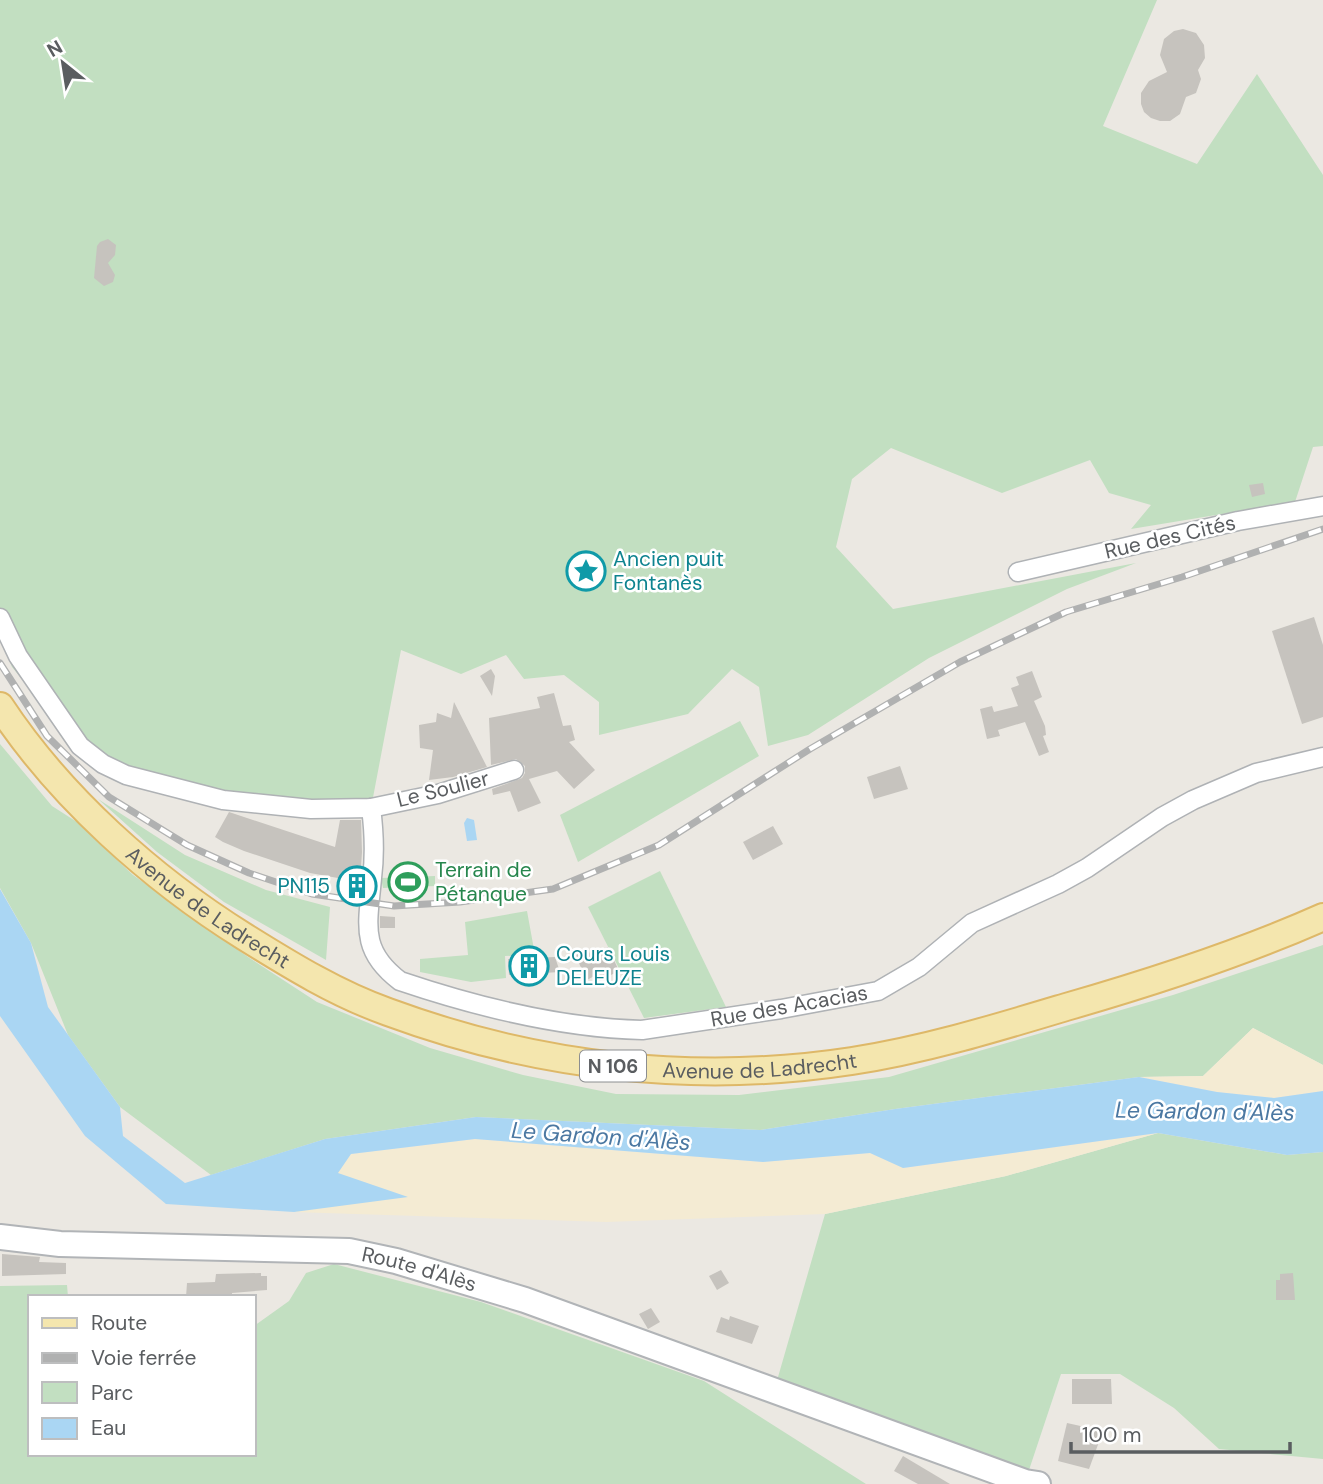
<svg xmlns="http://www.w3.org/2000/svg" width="1323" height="1484" font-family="'DM Sans',sans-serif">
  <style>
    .green { fill: #c2dfc1 }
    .sand { fill: #f4ebd3 }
    .water { fill: #aad6f3 }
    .building { fill: #c6c3be }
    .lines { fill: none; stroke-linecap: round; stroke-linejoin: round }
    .street-casing { stroke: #afb2b5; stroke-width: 21 }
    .secondary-casing { stroke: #b1b4b7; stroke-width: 28 }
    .primary-casing { stroke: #deb868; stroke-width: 30 }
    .street { stroke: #fff; stroke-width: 18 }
    .secondary { stroke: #fff; stroke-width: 24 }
    .primary { stroke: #f4e6ae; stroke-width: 26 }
    .rail-casing { stroke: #b0b1b1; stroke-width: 7 }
    .rail { stroke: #fff; stroke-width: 4.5; stroke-dasharray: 13; stroke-linecap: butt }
    .labels { text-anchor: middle; stroke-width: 5; stroke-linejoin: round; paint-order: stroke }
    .shield { fill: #fff; stroke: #8c8e90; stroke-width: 2 }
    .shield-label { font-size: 19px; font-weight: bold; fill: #5a5d60 }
    .street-label { font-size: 21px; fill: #5a5d60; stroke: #fff }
    .culture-label { font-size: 21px; fill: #0d838f; stroke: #fff; text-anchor: start }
    .leisure-label { font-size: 21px; fill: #27864d; stroke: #fff; text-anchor: start }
    .water-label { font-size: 23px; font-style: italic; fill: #4b78a2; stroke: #fff }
  </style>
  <rect width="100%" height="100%" fill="#ebe8e2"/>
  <g class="green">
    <polygon points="0,0 1157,0 1103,126 1197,164 1257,74 1323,175 1323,446 1313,447 1295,502 1131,529 1151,505 1109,493 1090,460 1002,493 891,448 852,479 836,547 893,609 1136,563 1067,589 929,658 808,735 768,746 759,687 732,669 688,714 599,735 599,702 564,675 524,679 506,655 461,674 401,650 371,808 117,781 89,761 12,667 0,639"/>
    <polygon points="740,721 759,756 578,862 560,815"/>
    <polygon points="0,744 52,806 77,822 133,875 248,957 317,1002 430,1048 523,1075 616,1094 739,1095 889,1077 1173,995 1323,945 1323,1065 1253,1028 1203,1076 1139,1077 895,1109 760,1130 476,1117 325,1139 211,1175 120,1107 68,1035 31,943 0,888"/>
    <polygon points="98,799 185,855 266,890 330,907 326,960 224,902 157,852"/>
    <polygon points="660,871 726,1007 644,1018 588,907"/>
    <polygon points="435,876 435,886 383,888 381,878"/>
    <polygon points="527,911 535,955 505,956 506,978 471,982 420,972 420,959 468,955 465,922"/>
    <polygon points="1158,1133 1287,1155 1323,1152 1323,1459 1219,1449 1174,1408 1120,1374 1061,1374 1025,1482 774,1391 825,1214 1006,1176"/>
    <polygon points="334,1264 481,1302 704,1381 866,1484 0,1484 0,1286 67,1285 68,1297 30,1297 30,1454 254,1454 254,1326 289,1301 306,1273"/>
  </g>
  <g class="sand">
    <polygon points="1253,1028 1323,1065 1323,1091 1274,1098 1217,1092 1139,1077 1203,1076"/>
    <polygon points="1158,1133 1006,1176 825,1214 606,1222 294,1212 321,1181 351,1154 475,1139 763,1162 870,1153 904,1168"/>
  </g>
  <g class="water">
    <polygon points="467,818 474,820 477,840 467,841 464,823"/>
    <polygon points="0,889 31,943 48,1007 120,1107 123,1136 185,1183 325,1139 476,1117 760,1130 895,1109 1139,1077 1217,1092 1274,1098 1323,1091 1323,1152 1287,1155 1158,1133 903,1168 870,1153 763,1162 475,1139 351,1154 338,1173 408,1197 294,1212 166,1204 85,1136 0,1016"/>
  </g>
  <g class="building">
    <polygon points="1183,29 1196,33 1204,45 1205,58 1198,70 1201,79 1196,93 1186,97 1180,114 1170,121 1160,121 1151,118 1144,112 1141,104 1141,93 1149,81 1167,72 1160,55 1164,39 1174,31"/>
    <polygon points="108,239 116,245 115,255 108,263 115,275 113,282 104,286 94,278 97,246 100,242"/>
    <polygon points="1263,483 1265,494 1252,497 1249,485"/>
    <polygon points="1314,617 1323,645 1323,717 1302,724 1272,631"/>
    <polygon points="491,669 495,676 492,696 480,676"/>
    <polygon points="1032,671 1042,697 1034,701 1045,726 1046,735 1043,736 1049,752 1039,756 1025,722 998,730 1000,736 987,739 980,709 992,706 994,712 1018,706 1011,688 1019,685 1016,677"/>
    <polygon points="554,693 563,726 571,725 575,740 569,742 595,770 574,789 557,771 529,779 541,803 518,812 510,791 493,795 492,789 522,778 525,773 525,766 516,759 491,765 489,718 540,708 537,697"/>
    <polygon points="454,702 487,767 453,777 429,780 433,750 420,748 419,725 436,722 437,713 451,718"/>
    <polygon points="900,766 908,789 874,799 867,777"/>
    <polygon points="229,812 335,847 340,820 361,820 362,852 360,882 310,873 244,851 223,842 215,837"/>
    <polygon points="773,826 783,844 753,860 743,842"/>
    <polygon points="380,916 395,917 395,928 380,928"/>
    <polygon points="608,947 619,971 599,981 596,975 587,980 575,955 588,949 591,956"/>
    <polygon points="555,957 560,972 509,975 508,959"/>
    <polygon points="2,1254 40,1257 39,1262 66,1263 66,1274 2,1276"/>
    <polygon points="721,1270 729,1283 717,1290 709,1276"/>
    <polygon points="261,1273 261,1276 267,1276 267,1290 232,1293 232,1297 186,1297 187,1283 215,1282 216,1274"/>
    <polygon points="1293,1273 1295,1300 1276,1300 1276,1280 1280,1280 1280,1274"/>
    <polygon points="651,1308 660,1322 648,1329 639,1314"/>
    <polygon points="730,1316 759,1326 752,1344 716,1332 721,1317 729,1320"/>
    <polygon points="1072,1379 1111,1379 1112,1404 1072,1404"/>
    <polygon points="1067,1423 1103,1431 1089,1469 1058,1461"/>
    <polygon points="903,1456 950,1484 918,1484 894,1471"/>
  </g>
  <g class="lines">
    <g class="street-casing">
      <g id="street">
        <polyline points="1018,572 1238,521 1323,506"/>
        <polyline points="0,618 18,656 80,746 103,764 126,775 223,800 311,809 371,808 438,794 514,770"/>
        <path d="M371,808c3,23 4,47 1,70 -4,46 -13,72 28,103 77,26 160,47 242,49l139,-21 97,-18 41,-24 53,-44 86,-39 29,-16 75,-51 31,-17 63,-27 67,-16"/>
      </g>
    </g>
    <g class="secondary-casing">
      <g id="secondary">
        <path id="s1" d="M0,1237l60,7 289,7 47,10 129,39 500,182 13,2"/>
      </g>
    </g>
    <g class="primary-casing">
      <g id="primary">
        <path id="s2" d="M0,706c60,91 152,173 245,231 45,28 92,57 143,75 149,55 307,73 464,49 72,-11 144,-33 214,-54 87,-25 174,-53 257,-90"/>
      </g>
    </g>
    <use href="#street" class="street"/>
    <use href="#secondary" class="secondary"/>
    <use href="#primary" class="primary"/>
    <g class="rail-casing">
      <polyline id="rail" points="0,663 47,736 109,797 187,845 249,873 312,894 394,906 460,902 553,889 659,845 810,749 960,662 1066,612 1182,577 1323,529"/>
    </g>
    <use href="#rail" class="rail"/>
  </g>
  <defs>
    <g id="sight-ring" transform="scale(2.0125)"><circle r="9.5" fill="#fff" stroke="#0f9aa8" stroke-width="1.5"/><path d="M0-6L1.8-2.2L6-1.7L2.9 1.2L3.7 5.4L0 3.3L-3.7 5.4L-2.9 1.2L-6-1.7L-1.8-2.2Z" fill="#0f9aa8"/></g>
    <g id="stadium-ring" transform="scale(2.0125)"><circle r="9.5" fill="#fff" stroke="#2e9e5b" stroke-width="1.5"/><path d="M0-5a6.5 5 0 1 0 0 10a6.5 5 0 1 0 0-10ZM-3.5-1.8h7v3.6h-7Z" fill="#2e9e5b"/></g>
    <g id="building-ring" transform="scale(2.0125)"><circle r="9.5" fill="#fff" stroke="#0f9aa8" stroke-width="1.5"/><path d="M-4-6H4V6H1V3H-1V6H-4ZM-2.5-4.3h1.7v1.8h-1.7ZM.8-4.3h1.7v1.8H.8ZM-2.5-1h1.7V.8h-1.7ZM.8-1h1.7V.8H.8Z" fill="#0f9aa8"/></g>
  </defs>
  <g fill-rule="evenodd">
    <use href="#sight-ring" x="586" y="571"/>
    <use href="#stadium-ring" x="408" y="882"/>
    <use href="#building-ring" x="357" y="886"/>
    <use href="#building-ring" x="529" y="966"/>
  </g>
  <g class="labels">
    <rect class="shield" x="580" y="1050.5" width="66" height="31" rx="5"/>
    <g class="shield-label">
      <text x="613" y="1073">N 106</text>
    </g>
    <g class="street-label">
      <text transform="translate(1170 537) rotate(-13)" y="7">Rue des Cités</text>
      <text transform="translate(443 789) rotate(-14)" y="7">Le Soulier</text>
      <text dy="7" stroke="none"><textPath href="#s2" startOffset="292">Avenue de Ladrecht</textPath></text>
      <text transform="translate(789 1006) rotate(-10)" y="7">Rue des Acacias</text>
      <text dy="7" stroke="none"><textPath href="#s2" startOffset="880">Avenue de Ladrecht</textPath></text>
      <text dy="7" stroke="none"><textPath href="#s1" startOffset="422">Route d'Alès</textPath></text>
    </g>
    <g class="culture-label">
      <text x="613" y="566">Ancien puit<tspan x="613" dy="24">Fontanès</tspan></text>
      <text x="330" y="893" text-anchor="end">PN115</text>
      <text x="556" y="961">Cours Louis<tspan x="556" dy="24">DELEUZE</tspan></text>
    </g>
    <g class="leisure-label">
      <text x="435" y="877">Terrain de<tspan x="435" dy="24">Pétanque</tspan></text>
    </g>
    <g class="water-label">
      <text transform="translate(1205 1111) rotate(1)" y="8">Le Gardon d'Alès</text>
      <text transform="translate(601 1136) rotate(4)" y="8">Le Gardon d'Alès</text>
    </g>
  </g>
  <rect x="28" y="1295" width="228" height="161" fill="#ffffff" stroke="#bdbebf" stroke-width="2"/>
  <rect x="42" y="1318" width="35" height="10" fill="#f4e6ae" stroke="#bdbebf" stroke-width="2"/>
  <text x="91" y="1330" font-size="21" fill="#5a5d60">Route</text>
  <rect x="42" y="1353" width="35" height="10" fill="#b0b1b1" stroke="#bdbebf" stroke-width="2"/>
  <text x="91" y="1365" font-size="21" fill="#5a5d60">Voie ferrée</text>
  <rect x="42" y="1382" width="35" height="21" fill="#c2dfc1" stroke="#bdbebf" stroke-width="2"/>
  <text x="91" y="1400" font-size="21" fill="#5a5d60">Parc</text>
  <rect x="42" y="1418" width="35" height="21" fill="#aad6f3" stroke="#bdbebf" stroke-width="2"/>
  <text x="91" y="1435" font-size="21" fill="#5a5d60">Eau</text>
  <g transform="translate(63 63) rotate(330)" stroke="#ffffff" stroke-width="5" paint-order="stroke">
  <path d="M0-5L12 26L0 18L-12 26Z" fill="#5a5d60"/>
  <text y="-10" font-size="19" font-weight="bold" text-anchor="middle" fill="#5a5d60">N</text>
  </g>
  <path d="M1071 1442v10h219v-10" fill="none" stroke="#5a5d60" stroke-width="3.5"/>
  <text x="1082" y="1442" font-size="21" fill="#5a5d60" stroke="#ffffff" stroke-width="5" paint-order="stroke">100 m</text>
</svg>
